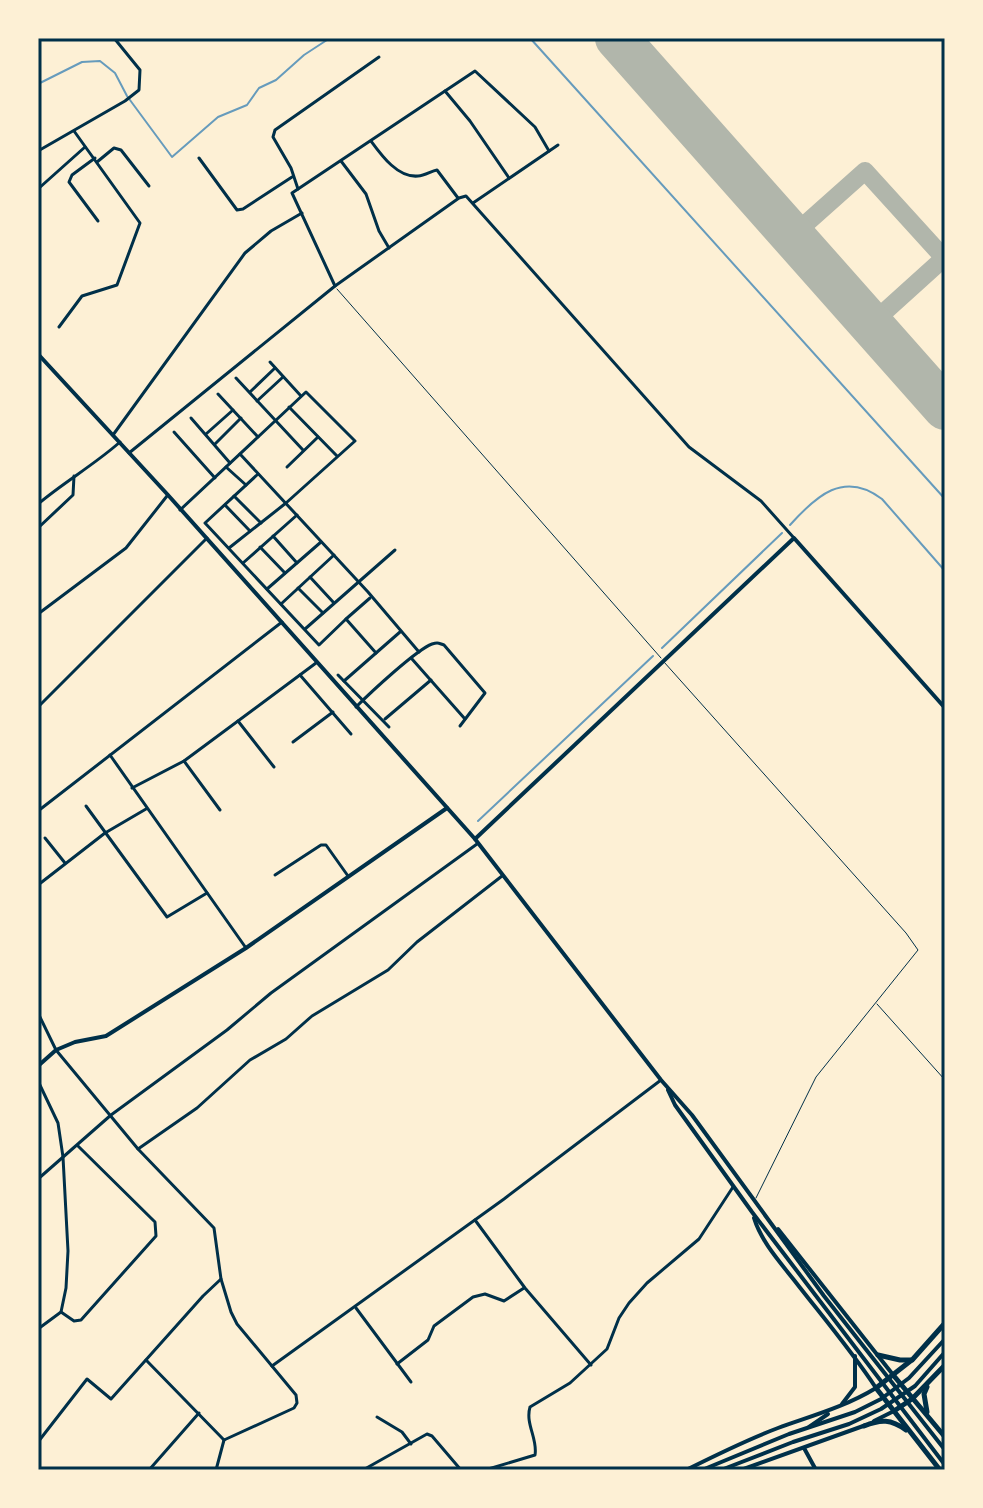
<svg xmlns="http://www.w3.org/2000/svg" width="983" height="1508" font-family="'Sofia Sans Condensed',sans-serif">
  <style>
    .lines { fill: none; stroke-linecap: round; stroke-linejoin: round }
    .stream { stroke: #669bbc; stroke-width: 2 }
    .taxiway { stroke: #b1b6ab; stroke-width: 18 }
    .runway { stroke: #b1b6ab; stroke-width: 44 }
    .service { stroke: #003049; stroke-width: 1 }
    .minor { stroke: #003049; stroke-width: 3 }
    .tertiary { stroke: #003049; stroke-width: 4 }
    .secondary { stroke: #003049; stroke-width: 4 }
    .primary { stroke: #003049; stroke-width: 4 }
    .trunk { stroke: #003049; stroke-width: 5 }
    .neatline { fill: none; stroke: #003049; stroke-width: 3 }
  </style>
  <rect width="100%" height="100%" fill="#fdf0d5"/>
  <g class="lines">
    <g class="stream">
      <polyline points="530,38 945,499"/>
      <polyline points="38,84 82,62 100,61 115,73 127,96 172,157 218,117 247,105 259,88 276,80 304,55 330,38"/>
      <path d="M790,525c26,-29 54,-55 92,-26l63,72"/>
      <polyline points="662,648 782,533"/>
      <polyline points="478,821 653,656"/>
    </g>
    <g class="taxiway">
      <polyline points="792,236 865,171 945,259"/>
      <polyline points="871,324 944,258"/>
    </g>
    <polyline class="runway" points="617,38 945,408"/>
    <g class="service">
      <polyline points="337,289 661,658"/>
      <polyline points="664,662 906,933 918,950 816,1077 756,1198"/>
      <polyline points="877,1004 945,1080"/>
    </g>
    <g class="minor">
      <polyline points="445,91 470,121 509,178"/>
      <path d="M371,141c11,15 27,37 47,35 7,0 13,-5 19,-6l21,28"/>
      <polyline points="38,151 125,101 139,90 140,70 114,38"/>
      <polyline points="95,158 72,175 69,182 98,221"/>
      <polyline points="199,158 237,210 243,209 292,177"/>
      <polyline points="341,161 366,194 379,231 389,248"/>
      <polyline points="97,162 114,148 121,150 149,186"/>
      <polyline points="38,189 85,147"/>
      <polyline points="298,189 291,168 273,137 275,130 379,57"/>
      <polyline points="473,203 558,145"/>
      <polyline points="335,286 292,193 475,71 535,127 549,151"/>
      <polyline points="59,327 82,296 117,285 140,223 74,131"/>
      <polyline points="270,362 301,396"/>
      <polyline points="236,378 303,450"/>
      <polyline points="250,392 275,368"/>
      <polyline points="218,394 258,437"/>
      <polyline points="257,401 283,377"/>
      <polyline points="289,407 337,456"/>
      <polyline points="191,418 230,463"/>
      <polyline points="174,432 215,478"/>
      <polyline points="206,434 233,410"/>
      <polyline points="113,435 245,253 271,231 302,213"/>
      <polyline points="215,444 241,418"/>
      <polyline points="129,453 335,286 459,198 466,196 689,447 761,501 794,538"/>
      <polyline points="240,454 368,592 419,652"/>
      <polyline points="226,467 246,485"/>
      <polyline points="287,467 318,437"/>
      <polyline points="258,474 205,523 319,645 346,619 376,653 344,681"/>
      <polyline points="234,496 261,523"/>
      <path d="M38,504c26,-22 56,-39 82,-62"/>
      <polyline points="225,505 250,531"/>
      <polyline points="180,510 306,392 355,441 286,503 229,548"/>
      <polyline points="38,528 73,495 74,476"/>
      <polyline points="273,536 297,563"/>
      <polyline points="260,547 285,573"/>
      <polyline points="243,563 297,515"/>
      <polyline points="310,577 334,603"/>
      <polyline points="298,588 323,613"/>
      <polyline points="267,589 321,542"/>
      <polyline points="281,604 334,555"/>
      <polyline points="38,614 126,548 167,496"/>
      <polyline points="346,619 370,598"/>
      <polyline points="305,629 395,550"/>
      <polyline points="376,653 400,632"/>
      <polyline points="412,659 465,719"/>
      <polyline points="300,675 351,734"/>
      <polyline points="338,675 389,727"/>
      <polyline points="38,707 207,538"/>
      <path d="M356,707c14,-14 60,-57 76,-63 6,-2 6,-1 12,1l41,48 -25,33"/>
      <polyline points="385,719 431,680"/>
      <polyline points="238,721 274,767"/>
      <polyline points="293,742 333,712"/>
      <polyline points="110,755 246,948"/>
      <polyline points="184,761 220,810"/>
      <polyline points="132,788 184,761 316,663"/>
      <polyline points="86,806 167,917 207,893"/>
      <polyline points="38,811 282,622"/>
      <polyline points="45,838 65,863"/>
      <polyline points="275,875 321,845 326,845 348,876"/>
      <polyline points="38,885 105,833 146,809"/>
      <polyline points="38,1013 56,1050 138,1149 214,1228 221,1279 231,1312 237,1324 296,1395 297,1403 294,1408 224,1440"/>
      <polyline points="38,1081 58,1123 63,1157 68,1251 66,1288 61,1312 38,1329"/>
      <polyline points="138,1149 197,1108 250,1060 286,1039 312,1016 388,970 417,942 502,876"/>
      <polyline points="38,1179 111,1115 227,1030 271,993 477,844"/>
      <polyline points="475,1220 525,1288 591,1365"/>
      <polyline points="356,1308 411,1382"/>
      <polyline points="61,1312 74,1321 81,1320 156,1236 155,1222 78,1146"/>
      <polyline points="146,1360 224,1440"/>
      <polyline points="397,1364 428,1340 434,1326 473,1297 485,1294 504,1301 524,1288"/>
      <polyline points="272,1366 504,1199 661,1080"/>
      <polyline points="377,1417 402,1432 411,1444"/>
      <polyline points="38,1442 87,1379 111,1399 203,1296 221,1279"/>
      <polyline points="149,1470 199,1413"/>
      <polyline points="216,1470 224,1440"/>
      <polyline points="363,1470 427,1434 432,1436 461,1470"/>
      <path d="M485,1470l50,-15c3,-16 -10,-31 -5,-48l40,-24 37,-34 12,-31 10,-15 18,-20 52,-44 34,-52"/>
    </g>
    <g class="tertiary">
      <polyline points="475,839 794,538 945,708"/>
      <polyline points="38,1066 56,1050 75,1042 106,1036 246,948 447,808"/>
      <polyline points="804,1448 816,1470"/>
    </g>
    <g class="secondary">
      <polyline points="38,354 168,495 475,839 661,1080 692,1115 824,1296 945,1450"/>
      <polyline points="668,1090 675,1105 752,1212 945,1465"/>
      <path d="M754,1218c7,23 25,43 40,62 28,36 57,70 82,108"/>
      <polyline points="778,1229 894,1376"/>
    </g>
    <g class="primary">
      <polyline points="842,1404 855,1387 855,1356"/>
      <polyline points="874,1421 894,1411"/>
      <polyline points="809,1427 828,1414"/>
      <path d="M686,1470c30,-15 60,-30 92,-42 33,-12 67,-21 98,-40"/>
      <polyline points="702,1470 789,1434 855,1412 881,1399 909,1378 945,1339"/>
      <polyline points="721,1470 793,1442 849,1424 881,1409 915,1386 945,1352"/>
      <polyline points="741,1470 866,1425"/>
    </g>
    <g class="trunk">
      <polyline points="878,1355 900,1360 912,1360"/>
      <polyline points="894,1376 945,1437"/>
      <polyline points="927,1387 924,1394 927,1412"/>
      <polyline points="894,1411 912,1399 945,1365"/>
      <path d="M864,1426c17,-7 27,-7 42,4"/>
      <polyline points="940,1470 876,1388 913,1359 945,1323"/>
    </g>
  </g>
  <rect width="983" height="1508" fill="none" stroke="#fdf0d5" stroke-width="80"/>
  <rect x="40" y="40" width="903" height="1428" class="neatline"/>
</svg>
